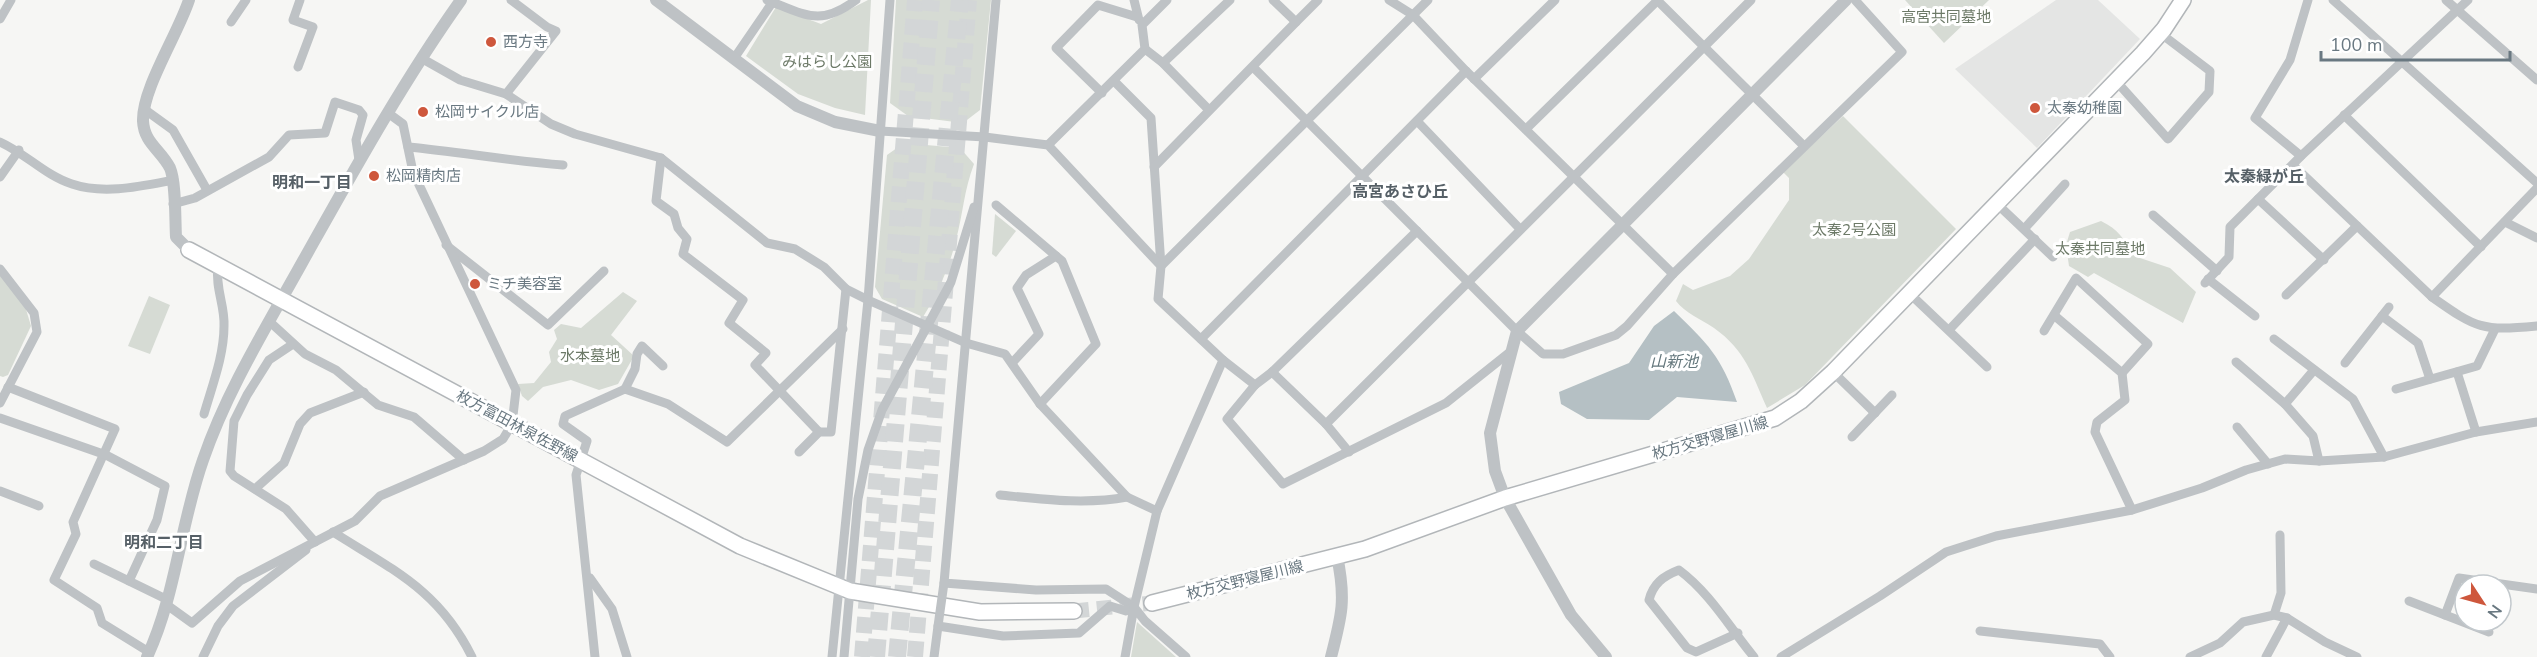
<svg xmlns="http://www.w3.org/2000/svg" width="2537" height="657" font-family="'Nunito Sans','Noto Sans JP',sans-serif">
  <style>
    .built { fill: #e4e5e4 }
    .green { fill: #d6dbd4 }
    .water { fill: #b5c0c4 }
    .lines { fill: none; stroke-linecap: round; stroke-linejoin: round }
    .primary-tunnel { stroke: #d3d6d7; stroke-width: 15; stroke-dasharray: 15 8; stroke-linecap: butt }
    .trunk-tunnel { stroke: #d3d6d7; stroke-width: 16; stroke-dasharray: 16 8; stroke-linecap: butt }
    .motorway-tunnel { stroke: #d3d6d7; stroke-width: 18; stroke-dasharray: 18 9; stroke-linecap: butt }
    .primary-casing { stroke: #b2b6b9; stroke-width: 18 }
    .minor { stroke: #bec2c5; stroke-width: 9 }
    .tertiary { stroke: #bec2c5; stroke-width: 12 }
    .primary { stroke: #fff; stroke-width: 15 }
    .minor-bridge { stroke: #bec2c5; stroke-width: 9 }
    .poi-dot { fill: #ce573c; stroke: #fff; stroke-width: 2 }
    .labels { text-anchor: middle; stroke-width: 6; stroke-linejoin: round; paint-order: stroke }
    .park-label { font-size: 15px; fill: #6c7967; stroke: #fff }
    .poi-label { font-size: 15px; fill: #697881; stroke: #fff; text-anchor: start }
    .street-label { font-size: 15px; fill: #697881; stroke: #fff }
    .neighbourhood-label { font-size: 16px; font-weight: bold; fill: #566067; stroke: #fff }
    .water-label { font-size: 16px; font-style: italic; fill: #65787d; stroke: #fff }
  </style>
  <rect width="100%" height="100%" fill="#f6f6f4"/>
  <polygon class="built" points="2056,0 2098,0 2140,39 2037,148 1955,69"/>
  <g class="green">
    <polygon points="868,0 871,0 865,115 835,108 798,94 746,56 776,7 821,24"/>
    <polygon points="896,0 991,0 980,110 963,123 908,116 890,103"/>
    <polygon points="1905,0 1989,0 1944,43"/>
    <path d="M1843,116l113,113 -151,156 -38,23c-15,-34 -22,-58 -53,-80 -13,-9 -29,-15 -38,-27l7,-17 10,6 37,-14 19,-17 40,-59v-22l-6,-6z"/>
    <path d="M904,143l56,5 14,16c-10,26 -11,50 -18,76 -7,28 -18,53 -33,77l-41,-18 -7,-12 12,-132z"/>
    <polygon points="995,214 1016,231 996,257 992,254"/>
    <path d="M2101,221c17,8 24,19 33,35l36,12 26,24 -13,31 -89,-50 -6,4 -19,-11 -3,-21 4,-13z"/>
    <polygon points="0,273 25,306 31,326 8,375 3,377 0,376"/>
    <polygon points="623,292 637,301 611,335 634,356 618,384 599,390 571,380 543,387 528,401 522,396 518,384 534,383 551,362 549,352 557,339 554,330 561,324 581,328"/>
    <polygon points="149,296 170,305 150,354 128,346"/>
    <polygon points="1137,622 1176,657 1131,657"/>
  </g>
  <path class="water" d="M1674,311c34,33 47,45 63,91l-60,-5 -28,23 -62,-1 -26,-15 -2,-12 70,-29 25,-37z"/>
  <g class="lines">
    <polyline class="primary-tunnel" points="1074,611 1152,603"/>
    <g class="trunk-tunnel">
      <polyline points="862,657 915,0"/>
      <polyline points="915,657 969,0"/>
    </g>
    <g class="motorway-tunnel">
      <polyline points="876,657 931,0"/>
      <polyline points="897,657 960,0"/>
    </g>
    <g class="primary-casing">
      <g id="primary">
        <polyline points="189,250 740,546 850,591 980,612 1074,611"/>
        <polyline points="1152,603 1365,549 1505,498 1775,418 1801,401 1833,372 2143,53 2164,29 2183,0"/>
      </g>
    </g>
    <g class="minor">
      <path d="M767,0c39,15 53,27 89,0"/>
      <polyline points="996,0 944,583 1036,590 1106,589 1134,607"/>
      <polyline points="1134,0 1139,20"/>
      <polyline points="1273,0 1296,22 1318,0"/>
      <polyline points="1389,0 1413,15 1466,71 1673,274"/>
      <polyline points="1657,0 1804,146"/>
      <polyline points="2333,0 2537,183"/>
      <polyline points="2446,0 2537,80"/>
      <polyline points="0,19 11,0"/>
      <polyline points="231,22 246,0"/>
      <polyline points="1145,49 1163,63 1209,110"/>
      <polyline points="735,57 774,0"/>
      <polyline points="421,58 460,80 506,94 551,124 575,134 661,158 767,243 795,249 824,267 846,289 868,300"/>
      <polyline points="1163,63 1230,0"/>
      <polyline points="298,67 313,27 293,20 300,0"/>
      <polyline points="1253,67 1517,331 1543,354 1563,354 1616,335 1627,326 1673,274 1902,52 1855,0"/>
      <polyline points="1474,79 1555,0"/>
      <polyline points="1114,81 1151,118 1161,266"/>
      <polyline points="2116,81 2168,139 2209,92 2210,71 2160,33"/>
      <polyline points="1102,93 1056,48 1098,5 1137,17"/>
      <polyline points="506,94 556,31 547,27 511,0"/>
      <polyline points="144,109 173,130 207,190"/>
      <polyline points="2344,115 2481,247"/>
      <polyline points="1417,121 1520,229"/>
      <polyline points="1526,129 1658,0"/>
      <polyline points="880,131 985,137 1048,145 1161,266 1158,299 1223,360 1157,511 1134,607 1126,611 1110,606 1079,633 1003,636 938,626 934,657"/>
      <path d="M0,142c25,11 46,34 72,42 32,11 70,2 102,-4"/>
      <polyline points="1048,145 1145,49 1142,25 1167,0"/>
      <path d="M408,147c52,5 103,14 155,18"/>
      <polyline points="2301,156 2255,118 2290,60 2308,0"/>
      <polyline points="661,158 656,201 674,214 678,228 687,239 683,254 743,300 729,323 766,353 755,365 819,432"/>
      <polyline points="2293,165 2432,297 2537,188"/>
      <polyline points="1154,167 1296,22"/>
      <polyline points="0,177 19,150"/>
      <polyline points="2258,199 2324,260"/>
      <polyline points="1996,203 2053,257"/>
      <polyline points="173,204 195,198 269,157 289,135 325,133 335,102 359,110 363,115 356,140 359,160"/>
      <polyline points="996,205 1062,261 1096,344 1040,404"/>
      <polyline points="2153,215 2217,271"/>
      <polyline points="2505,222 2537,238"/>
      <polyline points="2024,229 2065,184"/>
      <polyline points="446,245 548,325 604,271"/>
      <polyline points="1161,266 1428,0"/>
      <polyline points="0,269 34,313 37,332 0,403"/>
      <polyline points="2208,279 2255,316"/>
      <polyline points="2205,283 2229,257 2230,227 2301,156 2468,0"/>
      <polyline points="1909,293 1987,367"/>
      <polyline points="2286,295 2357,226"/>
      <path d="M2432,297c45,32 50,34 105,29"/>
      <polyline points="2055,316 2122,373 2125,400 2097,422 2095,432 2132,510"/>
      <polyline points="2382,316 2418,343 2430,379"/>
      <polyline points="270,322 305,354 336,370 378,405 414,417 464,460"/>
      <polyline points="1949,330 2035,239"/>
      <polyline points="2044,331 2076,278 2148,344 2122,373"/>
      <polyline points="1201,339 1466,71"/>
      <polyline points="2274,339 2353,399 2384,457"/>
      <polyline points="966,343 1005,354 1040,404 1127,497 1157,511"/>
      <polyline points="293,344 269,360 247,395 234,421 230,471 234,476 286,509 315,542"/>
      <polyline points="1223,360 1255,385 1272,372 1326,424 1751,0"/>
      <polyline points="2236,362 2285,404 2313,436 2319,461"/>
      <polyline points="1012,363 1039,334 1017,288 1026,275 1056,256"/>
      <polyline points="2345,363 2389,307"/>
      <polyline points="1272,372 1417,231"/>
      <polyline points="1833,372 1875,413"/>
      <polyline points="2457,372 2476,432"/>
      <polyline points="1255,385 1227,419 1283,484 1446,403 1510,352"/>
      <polyline points="8,387 115,429 73,522 76,534 54,580 97,608 102,623 149,652"/>
      <polyline points="625,389 635,369 637,354 642,346 663,366"/>
      <polyline points="2396,389 2477,366 2495,329"/>
      <polyline points="2285,404 2314,370"/>
      <path d="M204,414c8,-28 20,-58 20,-88 1,-21 -9,-37 -6,-61"/>
      <polyline points="0,418 106,455 165,486 157,520 129,581"/>
      <polyline points="1326,424 1349,452"/>
      <polyline points="2237,427 2268,464"/>
      <polyline points="1852,437 1892,395"/>
      <polyline points="799,452 819,432 831,432 846,289"/>
      <polyline points="255,489 284,463 300,424 310,413 364,392"/>
      <polyline points="0,491 39,506"/>
      <path d="M1000,495c41,4 85,10 127,2"/>
      <path d="M333,532c60,38 106,58 139,125"/>
      <polyline points="94,564 168,600"/>
      <polyline points="590,578 612,609 627,657"/>
      <polyline points="2409,601 2489,632"/>
      <polyline points="167,605 192,623 240,581 355,521 380,496 484,451 503,439 512,424 516,390 413,172 403,124 388,113"/>
      <polyline points="2274,615 2281,593 2280,535"/>
      <polyline points="2445,615 2459,578 2537,589"/>
      <polyline points="1980,631 2100,644 2110,657"/>
      <path d="M1738,633l-42,19 -9,-4 -38,-48c4,-16 14,-24 30,-30 31,23 51,58 75,87"/>
      <polyline points="203,657 218,626 233,606 306,550"/>
      <polyline points="595,657 576,475 587,441 563,424 565,416 625,389 668,404 727,442 843,329"/>
      <polyline points="832,657 868,300 890,0"/>
      <polyline points="844,657 858,499 868,450 882,410 951,282 974,207"/>
      <polyline points="1125,657 1134,607 1145,621 1186,657"/>
      <polyline points="1781,657 1880,596 1946,552 1996,536 2132,510 2202,488 2246,470 2285,459 2319,461 2384,457 2476,432 2537,422"/>
      <polyline points="2190,657 2220,643 2243,622 2274,615 2287,618 2325,642 2357,657"/>
      <polyline points="2266,657 2287,618"/>
    </g>
    <g class="tertiary">
      <path d="M189,0c-11,34 -47,89 -46,121 1,22 18,29 27,47 6,14 5,51 6,69l13,13"/>
      <polyline points="656,0 797,106 835,122 880,131"/>
      <path d="M147,657c29,-62 33,-132 56,-197 24,-70 64,-134 100,-199 50,-89 99,-178 158,-261"/>
      <path d="M1331,657c11,-42 15,-58 6,-101"/>
      <polyline points="1606,657 1571,615 1505,498 1495,471 1490,433 1517,331 1846,0"/>
    </g>
    <use href="#primary" class="primary"/>
    <g class="minor-bridge">
      <polyline points="868,300 966,343"/>
      <polyline points="938,626 944,583"/>
    </g>
  </g>
  <g class="poi-dot">
    <circle cx="491" cy="42" r="6"/>
    <circle cx="2035" cy="108" r="6"/>
    <circle cx="423" cy="112" r="6"/>
    <circle cx="374" cy="176" r="6"/>
    <circle cx="475" cy="284" r="6"/>
  </g>
  <g class="labels">
    <g class="park-label">
      <text x="1946" y="22">高宮共同墓地</text>
      <text x="827" y="67">みはらし公園</text>
      <text x="1854" y="235">太秦2号公園</text>
      <text x="2100" y="254">太秦共同墓地</text>
      <text x="590" y="361">水本墓地</text>
    </g>
    <g class="poi-label">
      <text x="503" y="47">西方寺</text>
      <text x="2047" y="113">太秦幼稚園</text>
      <text x="435" y="117">松岡サイクル店</text>
      <text x="386" y="181">松岡精肉店</text>
      <text x="487" y="289">ミチ美容室</text>
    </g>
    <g class="street-label">
      <text transform="translate(517 426) rotate(28)" y="5">枚方富田林泉佐野線</text>
      <text transform="translate(1710 438) rotate(-16)" y="5">枚方交野寝屋川線</text>
      <text transform="translate(1245 580) rotate(-14)" y="5">枚方交野寝屋川線</text>
    </g>
    <g class="neighbourhood-label">
      <text x="2264" y="182">太秦緑が丘</text>
      <text x="312" y="188">明和一丁目</text>
      <text x="1400" y="197">高宮あさひ丘</text>
      <text x="164" y="548">明和二丁目</text>
    </g>
    <g class="water-label">
      <text x="1674" y="367">山新池</text>
    </g>
  </g>
  <g transform="translate(2483 603) rotate(126)"><circle r="28" fill="#ffffff" stroke="#c3c9cd" stroke-width="1.5"/>
  <path d="M0-4.5L10 22L0 15L-10 22Z" fill="#ce573c"/>
  <text y="-9" font-size="16" font-weight="bold" text-anchor="middle" fill="#697881">N</text>
  </g>
  <path d="M2321 51v9h189v-9" fill="none" stroke="#697881" stroke-width="3"/>
  <text x="2330" y="51" font-size="18" fill="#697881" stroke="#ffffff" stroke-width="4.5" paint-order="stroke">100 m</text>
</svg>
